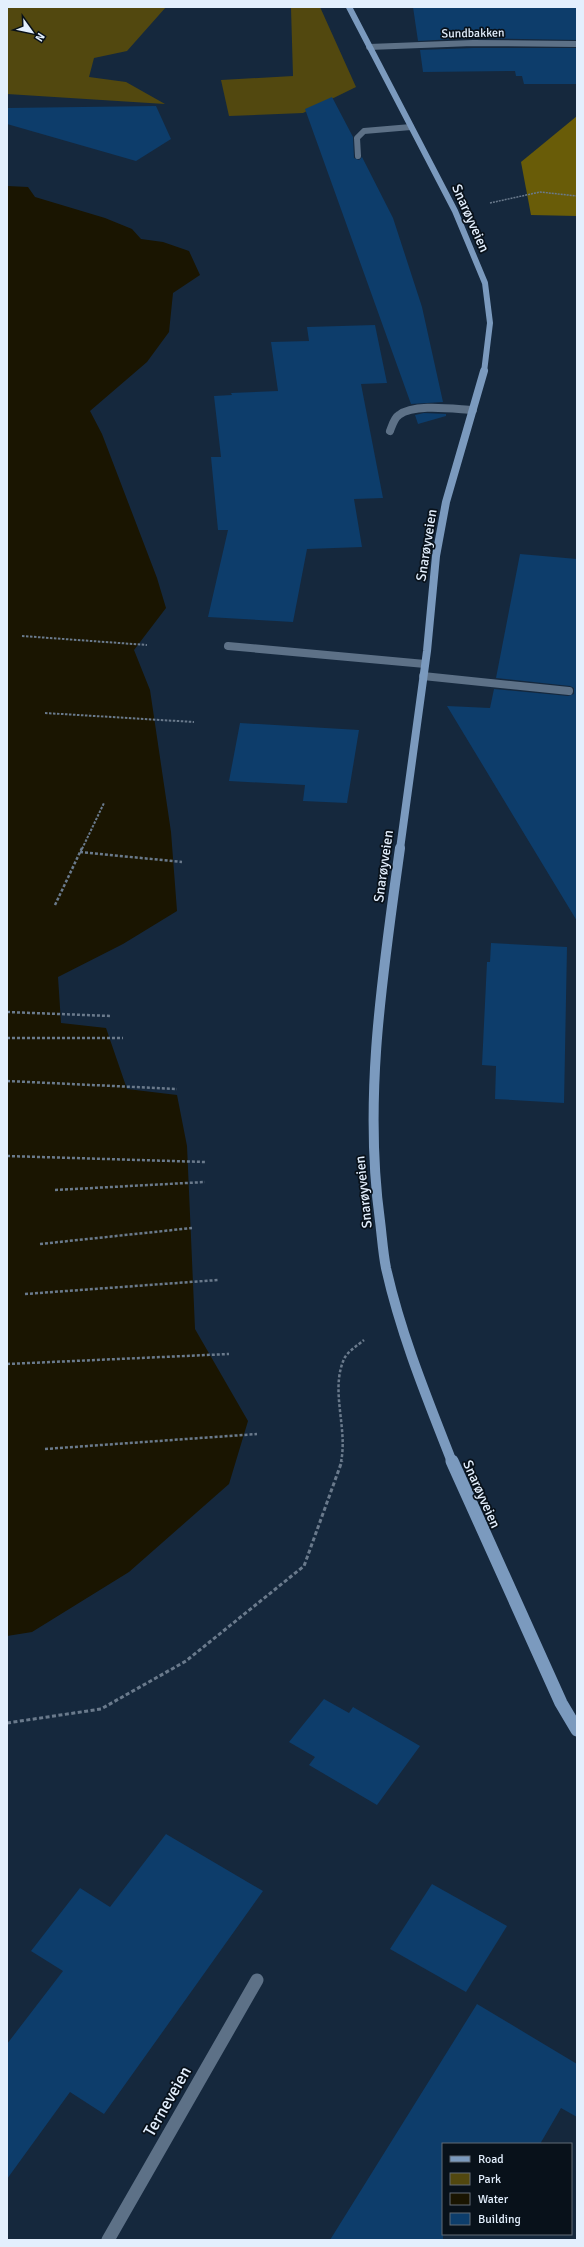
<svg xmlns="http://www.w3.org/2000/svg" width="584" height="2247" font-family="Signika,sans-serif">
  <style>
    .green { fill: #52480f }
    .forest { fill: #695c08 }
    .water { fill: #1a1501 }
    .building { fill: #0d3d6b }
    .lines { fill: none; stroke-linecap: round; stroke-linejoin: round }
    .path-far3 { stroke: #6a7a8c; stroke-width: 1.5; stroke-dasharray: 2 1; stroke-linecap: butt }
    .path-far2 { stroke: #6a7a8c; stroke-width: 2; stroke-dasharray: 2.5 1.5; stroke-linecap: butt }
    .path-far1 { stroke: #6a7a8c; stroke-width: 2.5; stroke-dasharray: 3 2; stroke-linecap: butt }
    .path { stroke: #6a7a8c; stroke-width: 3; stroke-dasharray: 4 2.5; stroke-linecap: butt }
    .lane-far1 { stroke: #5d7187; stroke-width: 6 }
    .lane { stroke: #5d7187; stroke-width: 8 }
    .street-far1 { stroke: #5d7187; stroke-width: 6 }
    .street { stroke: #5d7187; stroke-width: 13 }
    .secondary-far3 { stroke: #7b9abe; stroke-width: 6 }
    .secondary-far2 { stroke: #7b9abe; stroke-width: 8 }
    .secondary-far1 { stroke: #7b9abe; stroke-width: 10 }
    .secondary { stroke: #7b9abe; stroke-width: 13 }
    .labels { text-anchor: middle; stroke-width: 3.5; stroke-linejoin: round; paint-order: stroke }
    .far-street-label { font-size: 12px; fill: #e3effd; stroke: #08111a }
    .street-label { font-size: 14px; fill: #e3effd; stroke: #08111a }
    .near-street-label { font-size: 17px; fill: #e3effd; stroke: #08111a }
  </style>
  <rect width="100%" height="100%" fill="#15283d"/>
  <g class="green">
    <polygon points="7,7 166,7 127,51 94,58 89,77 126,82 165,104 7,94"/>
    <polygon points="286,7 320,7 356,87 303,113 229,116 221,80 293,76 291,8"/>
  </g>
  <polygon class="forest" points="577,116 577,216 531,215 521,162"/>
  <polygon class="water" points="7,186 28,187 35,197 105,218 132,229 141,239 163,242 189,251 200,275 173,293 169,332 147,362 90,411 102,434 157,578 166,608 134,650 150,690 171,832 177,911 123,944 58,977 61,1023 106,1028 127,1089 177,1095 187,1146 195,1329 248,1421 229,1484 129,1572 32,1632 7,1636"/>
  <g class="building">
    <polygon points="413,7 577,7 577,40 473,38 418,41"/>
    <polygon points="473,48 577,48 577,84 524,84 522,76 516,76 515,71 423,72 420,50"/>
    <polygon points="332,97 353,137 354,158 359,160 362,157 393,218 422,307 443,402 411,404 305,109"/>
    <polygon points="156,106 171,139 136,161 7,124 7,108"/>
    <polygon points="375,325 387,383 361,384 383,498 354,499 362,547 307,549 293,622 208,617 228,530 218,530 211,457 221,457 214,396 232,395 231,393 278,391 271,342 309,341 307,327"/>
    <polygon points="424,413 446,414 446,416 418,424 415,415"/>
    <polygon points="520,554 577,559 577,921 447,706 490,708 494,689 568,696 574,694 574,688 570,686 496,678"/>
    <polygon points="240,723 359,730 347,803 303,801 305,785 229,781"/>
    <polygon points="491,943 567,947 564,1103 495,1099 496,1066 482,1065 487,962 490,962"/>
    <polygon points="324,1699 349,1713 353,1707 420,1746 377,1805 309,1765 315,1757 289,1742"/>
    <polygon points="166,1834 263,1891 104,2114 70,2092 7,2179 7,2044 63,1971 31,1951 80,1888 110,1907"/>
    <polygon points="432,1884 507,1926 466,1992 390,1949"/>
    <polygon points="477,2004 577,2064 577,2117 561,2108 540,2144 443,2144 443,2240 330,2240"/>
  </g>
  <g class="lines">
    <polyline class="path-far3" points="490,203 540,192 577,196"/>
    <g class="path-far2">
      <polyline points="22,636 147,645"/>
      <polyline points="45,713 194,722"/>
      <polyline points="82,849 104,803"/>
    </g>
    <g class="path-far1">
      <polyline points="80,852 182,862"/>
      <polyline points="55,905 82,848"/>
      <polyline points="7,1012 111,1016"/>
      <polyline points="7,1038 123,1038"/>
      <polyline points="7,1081 177,1089"/>
      <polyline points="7,1156 205,1162"/>
      <polyline points="55,1190 205,1182"/>
      <polyline points="40,1244 192,1228"/>
      <polyline points="25,1294 218,1280"/>
      <polyline points="7,1364 229,1354"/>
      <polyline points="45,1449 257,1434"/>
      <path d="M341,1462c7,-34 -11,-71 3,-103 3,-7 14,-14 20,-19"/>
    </g>
    <polyline class="path" points="7,1723 101,1709 186,1661 304,1566 342,1461"/>
    <polyline class="lane-far1" points="358,156 357,138 364,131 411,127"/>
    <g class="lane">
      <path d="M390,431c2,-5 4,-13 9,-16 15,-12 55,-6 74,-5"/>
      <polyline points="228,646 425,664"/>
      <polyline points="423,676 569,691"/>
    </g>
    <polyline class="street-far1" points="369,47 473,43 577,44"/>
    <polyline class="street" points="108,2240 257,1980"/>
    <polyline class="secondary-far3" points="349,7 455,211 485,283 490,323 484,372"/>
    <polyline class="secondary-far2" points="400,849 427,651 436,556 446,502 484,371"/>
    <path class="secondary-far1" d="M400,848c-17,124 -37,249 -20,373 2,16 3,32 6,47 15,67 41,130 66,194"/>
    <polyline class="secondary" points="452,1461 561,1703 577,1730"/>
  </g>
  <g class="labels">
    <g class="far-street-label">
      <text transform="translate(473 33) rotate(-1)" y="4">Sundbakken</text>
    </g>
    <g class="street-label">
      <text transform="translate(471 218) rotate(66)" y="5">Snarøyveien</text>
      <text transform="translate(426 545) rotate(-81)" y="5">Snarøyveien</text>
      <text transform="translate(383 866) rotate(-82)" y="5">Snarøyveien</text>
      <text transform="translate(363 1192) rotate(-96)" y="5">Snarøyveien</text>
      <text transform="translate(482 1494) rotate(66)" y="5">Snarøyveien</text>
    </g>
    <g class="near-street-label">
      <text transform="translate(167 2101) rotate(-60)" y="6">Terneveien</text>
    </g>
  </g>
  <rect width="584" height="2247" fill="none" stroke="#e3effd" stroke-width="16"/>
  <rect x="442" y="2143" width="130" height="92" fill="#08111a" stroke="#606a75"/>
  <rect x="450" y="2156" width="20" height="6" fill="#7b9abe" stroke="#606a75"/>
  <text x="478" y="2163" font-size="12" fill="#e3effd">Road</text>
  <rect x="450" y="2173" width="20" height="12" fill="#52480f" stroke="#606a75"/>
  <text x="478" y="2183" font-size="12" fill="#e3effd">Park</text>
  <rect x="450" y="2193" width="20" height="12" fill="#1a1501" stroke="#606a75"/>
  <text x="478" y="2203" font-size="12" fill="#e3effd">Water</text>
  <rect x="450" y="2213" width="20" height="12" fill="#0d3d6b" stroke="#606a75"/>
  <text x="478" y="2223" font-size="12" fill="#e3effd">Building</text>
  <g transform="translate(32 32) rotate(123)" stroke="#08111a" stroke-width="3" paint-order="stroke">
  <path d="M0-3L7 15L0 10L-7 15Z" fill="#e3effd"/>
  <text y="-6" font-size="11" font-weight="bold" text-anchor="middle" fill="#e3effd">N</text>
  </g>
</svg>
